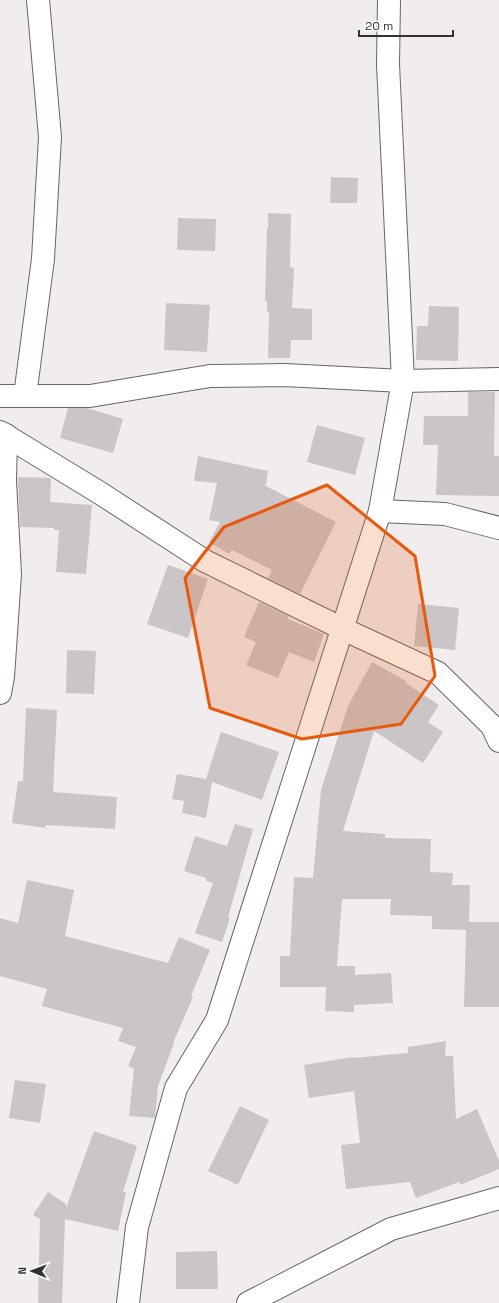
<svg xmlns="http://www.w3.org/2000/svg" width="499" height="1303" font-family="'Space Grotesk',sans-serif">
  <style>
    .building { fill: #cac5c7 }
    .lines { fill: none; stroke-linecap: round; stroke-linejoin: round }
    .street-casing { stroke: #696567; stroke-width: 24 }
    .street { stroke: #fff; stroke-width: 22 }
    .marked { fill: #e8590c; fill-opacity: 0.2; stroke: #e8590c; stroke-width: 3; stroke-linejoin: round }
  </style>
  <rect width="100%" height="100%" fill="#f1ecee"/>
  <g class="building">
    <polygon points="331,177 358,178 357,203 330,203"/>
    <polygon points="268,213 291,214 290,267 294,268 292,308 312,309 312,340 291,340 290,358 268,358 269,312 267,312 267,301 265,301 267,228 268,228"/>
    <polygon points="178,218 216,219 215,251 177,250"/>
    <polygon points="166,303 210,305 207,352 164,350"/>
    <polygon points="429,306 459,307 458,361 416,360 417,326 428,326"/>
    <polygon points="468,392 495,392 494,456 499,456 499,496 436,495 438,445 423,445 424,416 468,416"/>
    <polygon points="68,408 87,408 123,419 113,453 60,438"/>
    <polygon points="317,425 365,438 355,475 307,462"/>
    <polygon points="198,456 268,471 266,485 264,485 336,522 300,594 268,578 272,570 232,550 229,554 209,542 220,522 209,520 217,483 194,481"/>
    <polygon points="18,477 51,478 50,502 92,505 86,574 56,572 59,530 54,530 54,528 20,527"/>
    <polygon points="168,565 208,579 188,638 147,624"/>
    <polygon points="259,602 289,616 288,619 324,634 314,662 289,652 278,678 246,665 256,642 244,637"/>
    <polygon points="418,604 459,608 455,650 414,646"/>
    <polygon points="67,650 96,651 94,694 66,693"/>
    <polygon points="372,662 406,681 406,683 439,705 428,722 443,732 423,763 374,731 343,831 385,834 385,838 431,839 430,872 453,873 452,885 470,885 469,922 499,922 499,1007 464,1007 466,930 432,929 432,916 390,915 391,899 342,899 337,966 355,966 355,975 391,973 393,1003 354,1005 354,1012 325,1011 326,987 280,987 280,956 290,956 294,877 313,878 321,790 348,706"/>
    <polygon points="26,708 57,710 53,792 117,797 115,829 46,825 45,828 12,823 18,781 23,781"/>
    <polygon points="221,732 279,752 262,800 212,782 206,818 182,813 184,801 172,799 177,774 206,779"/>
    <polygon points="235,824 253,829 228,917 230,918 222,942 195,933 213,883 206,881 206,878 184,871 195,836 227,846"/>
    <polygon points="27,880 74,890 65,936 168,963 179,937 210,950 191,996 193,997 173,1043 174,1043 158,1086 155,1118 129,1116 134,1069 128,1066 136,1047 118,1041 123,1028 42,1006 47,989 0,976 0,918 18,923"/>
    <polygon points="446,1041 445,1056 453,1056 456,1119 477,1109 499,1161 499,1169 460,1185 459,1182 416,1198 410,1182 346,1189 341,1145 360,1143 354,1091 309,1098 304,1065 353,1057 353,1058 408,1053 408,1047"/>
    <polygon points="15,1080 46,1084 40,1123 9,1118"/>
    <polygon points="240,1106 269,1120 238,1185 208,1171"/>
    <polygon points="94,1131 137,1146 123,1192 126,1192 118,1231 65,1219 62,1303 38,1303 40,1219 33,1215 48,1192 66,1204 66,1208"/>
    <polygon points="217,1251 218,1289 176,1289 176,1252"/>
  </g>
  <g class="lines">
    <g class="street-casing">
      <g id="street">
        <polyline points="0,396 90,396 210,376 284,375 403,381 499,379"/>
        <polyline points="25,396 43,259 50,137 38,0"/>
        <polyline points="0,432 100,493 205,561 343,629 438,673 492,726 499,741"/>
        <polyline points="380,511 445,514 499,528"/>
        <polyline points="0,693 3,677 10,574 5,481 6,435"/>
        <polyline points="128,1303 137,1227 176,1088 217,1020 380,511 403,381 388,64 389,0"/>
        <polyline points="248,1303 391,1229 499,1198"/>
      </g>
    </g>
    <use href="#street" class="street"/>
  </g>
  <path class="marked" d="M327,485l88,71 20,120 -34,48 -99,15 -92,-31 -25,-130 39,-51z"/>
  <g transform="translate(32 1271) rotate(271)" stroke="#ffffff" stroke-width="3" paint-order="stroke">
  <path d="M0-3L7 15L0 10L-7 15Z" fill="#333232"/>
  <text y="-6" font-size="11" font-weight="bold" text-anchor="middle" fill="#333232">N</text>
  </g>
  <path d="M359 30v6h94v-6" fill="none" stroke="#333232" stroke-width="2"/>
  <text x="365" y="30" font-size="12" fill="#333232" stroke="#ffffff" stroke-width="3" paint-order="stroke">20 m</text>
</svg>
